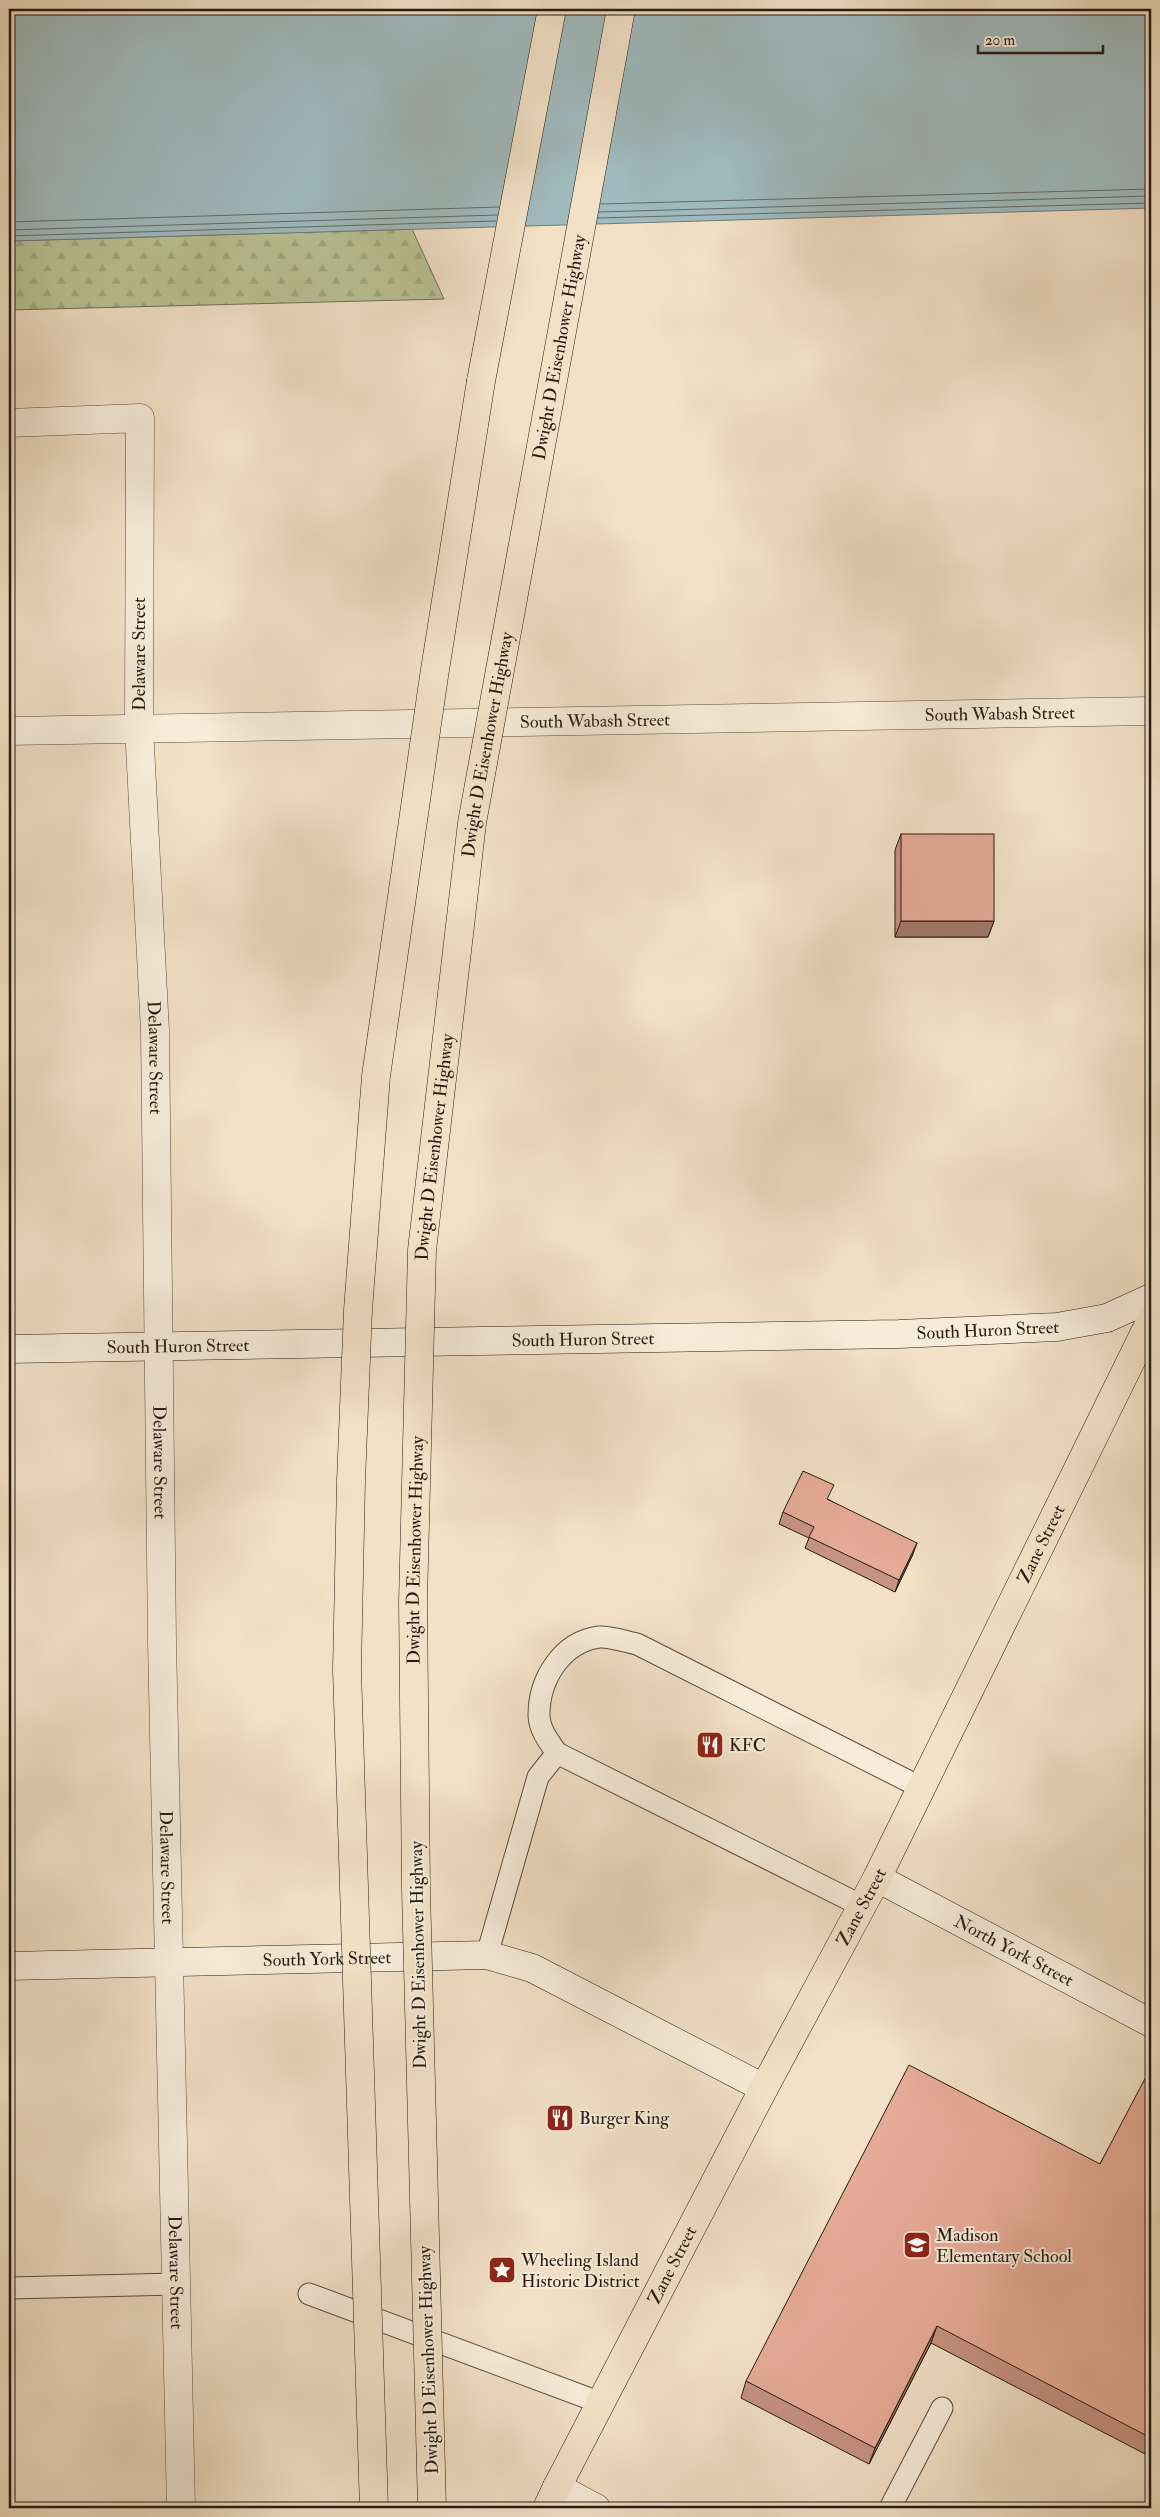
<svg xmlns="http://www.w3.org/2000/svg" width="1160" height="2517" font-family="'IM FELL Double Pica',serif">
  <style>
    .forest { fill: url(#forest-firs); stroke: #6f6f54 }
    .water { fill: #a0bbbf; stroke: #6f7b79 }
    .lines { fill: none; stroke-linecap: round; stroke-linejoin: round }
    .shore { stroke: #626b68; stroke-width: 1 }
    .lane-casing { stroke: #584c3e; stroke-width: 23 }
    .street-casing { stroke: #584c3e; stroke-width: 29 }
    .secondary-casing { stroke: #251b11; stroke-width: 29 }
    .primary-casing { stroke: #251b11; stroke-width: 29 }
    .highway-casing { stroke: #251b11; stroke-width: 29 }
    .lane { stroke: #f7ecda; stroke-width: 21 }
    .street { stroke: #f7ecda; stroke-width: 28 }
    .secondary { stroke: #f7ecda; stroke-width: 28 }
    .primary { stroke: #f2e1c6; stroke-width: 28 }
    .highway { stroke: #f2e1c6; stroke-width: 28 }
    .highway-bridge-casing { stroke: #251b11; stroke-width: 29; stroke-linecap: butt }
    .highway-bridge { stroke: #f2e1c6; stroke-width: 28 }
    .wall { fill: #c69382; stroke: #251b11 }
    .shaded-wall { fill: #a1786a; stroke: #251b11 }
    .building { fill: #e6ab97; stroke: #251b11 }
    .labels { text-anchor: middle; stroke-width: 4; stroke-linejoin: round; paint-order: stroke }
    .street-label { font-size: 18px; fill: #251b11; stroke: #f7ecda }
    .poi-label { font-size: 18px; fill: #251b11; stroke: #f7ecda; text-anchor: start }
  </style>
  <defs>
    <pattern id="forest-firs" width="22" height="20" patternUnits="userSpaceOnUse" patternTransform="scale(1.25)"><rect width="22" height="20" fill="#b9c396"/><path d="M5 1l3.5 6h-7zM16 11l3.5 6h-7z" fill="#9fa780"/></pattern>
  </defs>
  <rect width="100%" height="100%" fill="#f2e1c6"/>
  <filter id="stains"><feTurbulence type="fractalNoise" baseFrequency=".004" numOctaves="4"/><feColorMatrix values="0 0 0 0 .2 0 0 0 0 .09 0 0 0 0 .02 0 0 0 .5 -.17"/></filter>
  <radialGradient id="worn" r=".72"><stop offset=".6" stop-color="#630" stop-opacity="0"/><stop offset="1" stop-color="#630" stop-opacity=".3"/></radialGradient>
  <polygon class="forest" points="412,229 444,299 9,310 9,241"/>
  <polygon class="water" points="9,9 1151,9 1151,208 9,241"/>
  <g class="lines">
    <g class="shore">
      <polyline points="600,204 1151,189"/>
      <polyline points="599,212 1151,196"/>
      <polyline points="598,218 1151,203"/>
      <polyline points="9,222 499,207"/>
      <polyline points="9,230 497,215"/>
      <polyline points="9,236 496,221"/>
    </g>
    <g class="lane-casing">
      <g id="lane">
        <path d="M862,1906l-305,-153c-8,-11 -18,-24 -18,-38 0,-36 23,-73 60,-78 11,-1 27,5 38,7l285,144"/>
        <polyline points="487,1955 538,1777 557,1753"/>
        <polyline points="9,2288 177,2284"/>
        <polyline points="309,2294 601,2403"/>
        <polyline points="890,2508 942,2408"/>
      </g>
    </g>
    <g class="street-casing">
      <g id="street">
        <path id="s1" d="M9,423l131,-5 -1,309 16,304 7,611 19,866"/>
        <path id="s2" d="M9,731l1142,-20"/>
        <polyline points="557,2487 596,2508"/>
      </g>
    </g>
    <g class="secondary-casing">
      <g id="secondary">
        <path id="s3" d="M9,1349l890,-15 158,-7 50,-9 44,-20"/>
        <path id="s4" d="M877,1878l274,145"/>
        <path id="s5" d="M9,1966l478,-11 45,13 232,120"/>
      </g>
    </g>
    <g class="primary-casing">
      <g id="primary">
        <path id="s6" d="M557,2487l207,-399 113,-210 274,-558"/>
      </g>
    </g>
    <g class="highway-casing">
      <g id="highway">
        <polyline points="481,381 552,9"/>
        <polyline points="547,2508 557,2487"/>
      </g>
    </g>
    <use href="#lane" class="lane"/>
    <use href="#street" class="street"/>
    <use href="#secondary" class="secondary"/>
    <use href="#primary" class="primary"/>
    <use href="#highway" class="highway"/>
    <g class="highway-bridge-casing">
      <g id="highway-bridge">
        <polyline points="374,2508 347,1670 351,1481 358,1310 376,1076 434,676 481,381"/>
        <path id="s7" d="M432,2508l-16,-618 -3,-289 9,-351 50,-427 149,-814"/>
      </g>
    </g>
    <use href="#highway-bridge" class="highway-bridge"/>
  </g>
  <g class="wall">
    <polygon points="901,834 994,921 988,937 895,937 895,850"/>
    <polygon points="828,1499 913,1554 895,1592 805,1548 809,1538 779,1524 783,1512"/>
    <polygon points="1151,2072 1151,2457 931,2343 869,2464 741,2398 746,2381 1100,2164"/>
  </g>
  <g class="shaded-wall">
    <polygon points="901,921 994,921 988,937 895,937"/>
    <polygon points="917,1543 913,1554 895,1592 899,1580"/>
    <polygon points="937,2326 931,2343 869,2464 875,2448"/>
  </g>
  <g class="building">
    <rect x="901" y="834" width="93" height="87"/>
    <polygon points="803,1471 834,1485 827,1499 917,1543 899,1580 809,1537 814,1527 783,1512"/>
    <polygon points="909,2065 1100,2164 1149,2071 1151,2072 1151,2438 937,2326 875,2448 746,2381"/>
  </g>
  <defs>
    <g id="restaurant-square" transform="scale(1.4375)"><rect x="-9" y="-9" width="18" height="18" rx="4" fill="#8f2418" stroke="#f7ecda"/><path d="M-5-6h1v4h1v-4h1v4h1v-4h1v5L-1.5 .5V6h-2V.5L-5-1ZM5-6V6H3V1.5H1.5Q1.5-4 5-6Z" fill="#fff"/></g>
    <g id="school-square" transform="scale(1.4375)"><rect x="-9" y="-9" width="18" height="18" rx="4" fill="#8f2418" stroke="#f7ecda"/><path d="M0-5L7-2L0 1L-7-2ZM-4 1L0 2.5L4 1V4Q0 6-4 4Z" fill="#fff"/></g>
    <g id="sight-square" transform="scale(1.4375)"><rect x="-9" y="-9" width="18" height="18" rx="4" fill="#8f2418" stroke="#f7ecda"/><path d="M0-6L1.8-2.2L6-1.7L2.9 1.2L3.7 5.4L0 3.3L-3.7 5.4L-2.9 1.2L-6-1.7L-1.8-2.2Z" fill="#fff"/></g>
  </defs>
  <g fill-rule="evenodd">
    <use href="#restaurant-square" x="710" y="1745"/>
    <use href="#restaurant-square" x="560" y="2118"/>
    <use href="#school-square" x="917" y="2245"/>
    <use href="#sight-square" x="502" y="2270"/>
  </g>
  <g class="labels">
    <g class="street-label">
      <text dy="6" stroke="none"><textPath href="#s7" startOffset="2172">Dwight D Eisenhower Highway</textPath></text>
      <text transform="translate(139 654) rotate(-90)" y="6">Delaware Street</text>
      <text dy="6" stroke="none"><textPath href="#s2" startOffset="991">South Wabash Street</textPath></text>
      <text dy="6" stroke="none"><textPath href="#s2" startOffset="586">South Wabash Street</textPath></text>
      <text dy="6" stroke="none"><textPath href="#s7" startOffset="1768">Dwight D Eisenhower Highway</textPath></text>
      <text dy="6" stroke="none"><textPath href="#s1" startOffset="771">Delaware Street</textPath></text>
      <text dy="6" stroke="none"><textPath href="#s7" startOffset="1362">Dwight D Eisenhower Highway</textPath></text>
      <text dy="6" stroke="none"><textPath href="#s3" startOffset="979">South Huron Street</textPath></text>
      <text dy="6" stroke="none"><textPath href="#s3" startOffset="574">South Huron Street</textPath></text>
      <text dy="6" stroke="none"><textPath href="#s3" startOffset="169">South Huron Street</textPath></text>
      <text dy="6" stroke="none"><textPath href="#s1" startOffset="1176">Delaware Street</textPath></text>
      <text dy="6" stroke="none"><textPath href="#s6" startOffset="1060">Zane Street</textPath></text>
      <text dy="6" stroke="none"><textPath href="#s7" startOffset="958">Dwight D Eisenhower Highway</textPath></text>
      <text dy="6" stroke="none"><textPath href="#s1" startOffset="1581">Delaware Street</textPath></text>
      <text dy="6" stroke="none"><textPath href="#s6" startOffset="655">Zane Street</textPath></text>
      <text dy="6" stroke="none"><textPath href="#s4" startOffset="155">North York Street</textPath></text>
      <text transform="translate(418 1955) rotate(-91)" y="6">Dwight D Eisenhower Highway</text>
      <text dy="6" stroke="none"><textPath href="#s5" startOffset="318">South York Street</textPath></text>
      <text dy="6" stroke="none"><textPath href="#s6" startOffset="250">Zane Street</textPath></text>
      <text dy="6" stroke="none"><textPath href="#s1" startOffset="1986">Delaware Street</textPath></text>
      <text transform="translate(428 2360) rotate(-92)" y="6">Dwight D Eisenhower Highway</text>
    </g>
    <g class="poi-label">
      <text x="729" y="1751">KFC</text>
      <text x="579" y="2124">Burger King</text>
      <text x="936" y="2241">Madison<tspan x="936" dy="21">Elementary School</tspan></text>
      <text x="521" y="2266">Wheeling Island<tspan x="521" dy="21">Historic District</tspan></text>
    </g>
  </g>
  <rect width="1160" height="2517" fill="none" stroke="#f2e1c6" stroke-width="30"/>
  <rect x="10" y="10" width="1140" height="2497" fill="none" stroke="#251b11" stroke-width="2.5"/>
  <rect x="15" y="15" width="1130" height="2487" fill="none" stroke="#251b11"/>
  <path d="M978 45v8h125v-8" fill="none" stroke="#251b11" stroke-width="2.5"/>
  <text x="985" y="45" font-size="15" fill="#251b11" stroke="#f7ecda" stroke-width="4" paint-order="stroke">20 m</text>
  <rect width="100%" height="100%" filter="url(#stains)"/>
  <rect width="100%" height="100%" fill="url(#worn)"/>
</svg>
